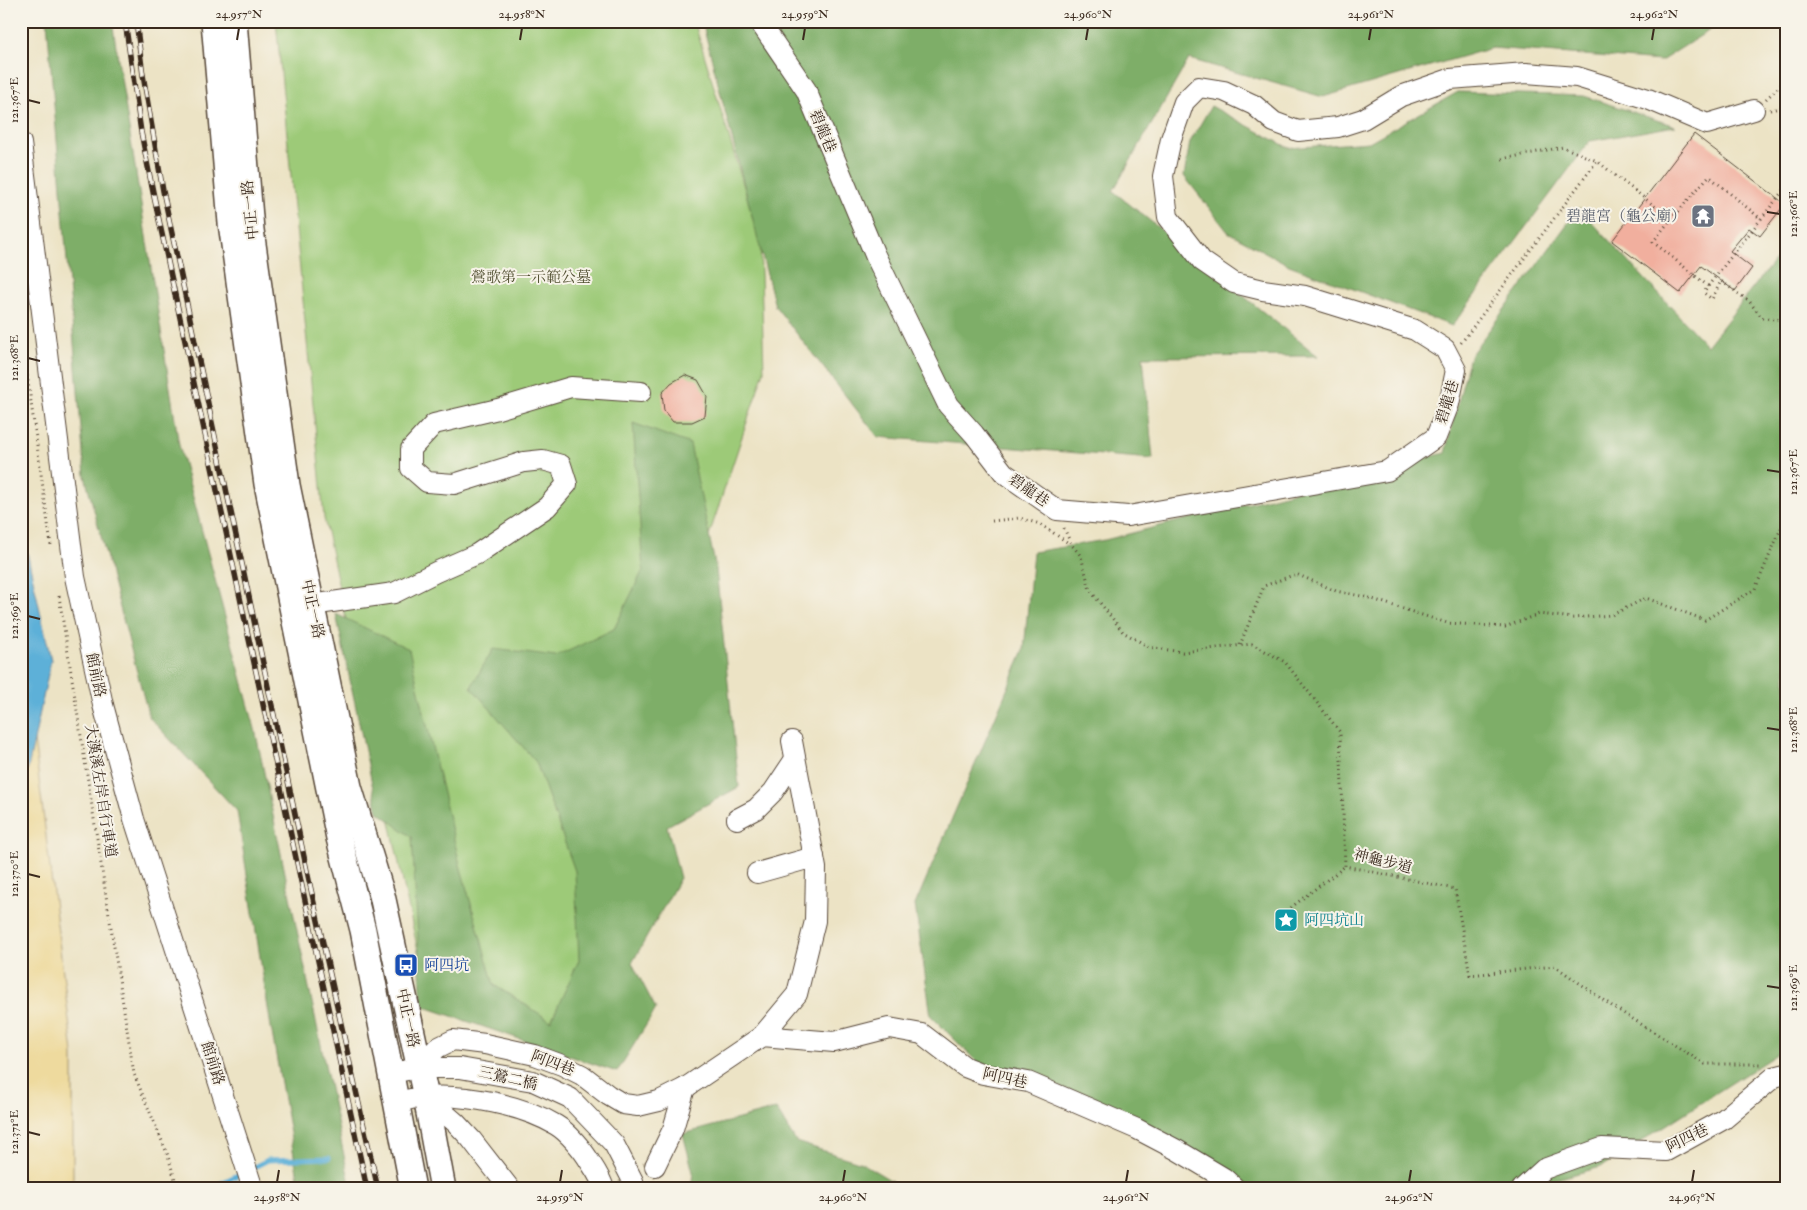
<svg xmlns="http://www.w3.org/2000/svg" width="1807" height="1210" font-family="'IM FELL Double Pica','Noto Serif TC',serif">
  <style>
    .green { fill: #9dca78; stroke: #6c7a4b }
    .forest { fill: #7eae68; stroke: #5c6c43 }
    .sand { fill: #eeda9e; stroke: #94825e }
    .water { fill: #5db0d8; stroke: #4c6d7b }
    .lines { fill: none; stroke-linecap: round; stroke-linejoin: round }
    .stream { stroke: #5db0d8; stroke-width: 5 }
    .building { fill: #f1af9e }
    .minor-tunnel { stroke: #c9bea4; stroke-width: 20; stroke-dasharray: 20 10; stroke-linecap: butt }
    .minor-casing { stroke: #564637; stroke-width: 22 }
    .major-casing { stroke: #564637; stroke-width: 28 }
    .path { stroke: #564637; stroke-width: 3; stroke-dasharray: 1 4; stroke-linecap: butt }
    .minor { stroke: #fff; stroke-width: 20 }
    .major { stroke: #fff; stroke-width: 25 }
    .rail-casing { stroke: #3b2a1e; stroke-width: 5.5 }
    .rail { stroke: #f7f3e8; stroke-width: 4; stroke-dasharray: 11; stroke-linecap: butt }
    .ticks { fill: none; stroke: #3b2a1e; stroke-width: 2 }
    .labels { text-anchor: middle; stroke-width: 4; stroke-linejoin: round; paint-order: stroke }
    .street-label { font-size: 15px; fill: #3b2a1e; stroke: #f7f3e8 }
    .worship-label { font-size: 15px; fill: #5b616d; stroke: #f7f3e8; text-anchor: end }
    .park-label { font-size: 15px; fill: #545234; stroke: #f7f3e8 }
    .culture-label { font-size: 15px; fill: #0d838f; stroke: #f7f3e8; text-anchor: start }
    .transit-label { font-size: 15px; fill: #164399; stroke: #f7f3e8; text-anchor: start }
    .neatline { fill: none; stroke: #3b2a1e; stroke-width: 2 }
    .ticks-label { font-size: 12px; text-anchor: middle; fill: #3b2a1e }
  </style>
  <rect width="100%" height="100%" fill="#f7f3e8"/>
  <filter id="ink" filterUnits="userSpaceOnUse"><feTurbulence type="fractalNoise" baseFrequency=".02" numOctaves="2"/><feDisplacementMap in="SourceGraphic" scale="10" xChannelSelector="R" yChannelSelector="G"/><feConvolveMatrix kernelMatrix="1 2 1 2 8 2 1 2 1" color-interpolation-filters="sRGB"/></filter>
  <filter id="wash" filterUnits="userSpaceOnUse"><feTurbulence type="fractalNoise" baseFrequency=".0096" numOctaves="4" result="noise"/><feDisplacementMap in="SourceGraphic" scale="20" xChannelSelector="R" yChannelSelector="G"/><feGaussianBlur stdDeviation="1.12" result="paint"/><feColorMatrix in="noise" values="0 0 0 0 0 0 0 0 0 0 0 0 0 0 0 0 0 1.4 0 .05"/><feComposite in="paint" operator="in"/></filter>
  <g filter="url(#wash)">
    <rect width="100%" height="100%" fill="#ece3c5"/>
    <polygon class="green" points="276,21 694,21 760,240 764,371 677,631 572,1049 428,997 324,518"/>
    <g class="forest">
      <polygon points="47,21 112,21 179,445 255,729 351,1189 300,1189 271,1027 237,811 149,717 85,476"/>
      <polygon points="702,21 1724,21 1661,61 1492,48 1323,97 1189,59 1113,191 1318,356 1143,357 1153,459 878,437 775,306"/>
      <polygon points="1458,92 1584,96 1675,126 1590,141 1452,326 1289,265 1228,232 1184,176 1190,142 1211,106 1289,148 1369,142"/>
      <polygon points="1579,208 1707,346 1786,246 1786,1043 1780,1052 1601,1167 1520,1189 1252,1189 1094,1098 978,1063 931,1016 915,905 1024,650 1033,552 1105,540 1445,453 1470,356"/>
      <polygon points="633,423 690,444 716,569 739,787 667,826 680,878 632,963 656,1009 617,1072 422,1006 412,837 378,812 336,614 409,649 460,865 494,985 551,1021 579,960 575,871 536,762 471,687 493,649 556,657 614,629 643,570"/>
      <polygon points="776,1109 796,1142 862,1163 905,1189 691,1189 693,1172 683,1134"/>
    </g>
    <polygon class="sand" points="21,635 73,1053 73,1189 21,1189"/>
    <polygon class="water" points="21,525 51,660 21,802"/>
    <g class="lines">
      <g class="stream">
        <polyline points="252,1168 268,1160 329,1158"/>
        <polyline points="471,1186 473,1189"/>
        <polyline points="209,1189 244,1172"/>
      </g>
    </g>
    <g id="blocks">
      <g class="building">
        <polygon points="1694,134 1785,204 1760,236 1749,228 1730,251 1752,268 1735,291 1701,266 1680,293 1612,241"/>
        <polygon points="685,375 698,380 707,396 705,416 692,422 673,422 664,411 662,393 671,383"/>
      </g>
    </g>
  </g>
  <g filter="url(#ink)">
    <use href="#blocks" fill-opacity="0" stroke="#564637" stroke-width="1"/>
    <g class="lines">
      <polyline class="minor-tunnel" points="624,1189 655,1166"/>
      <g class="minor-casing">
        <g id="minor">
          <polyline points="759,21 806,90 875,255 948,405 974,434 1004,473 1057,510 1128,516 1387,471 1436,437 1449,404 1456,370 1445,349 1415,330 1305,296 1263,290 1234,283 1202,261 1168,217 1163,176 1171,139 1184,102 1199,87 1224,91 1254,105 1274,122 1298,131 1338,127 1363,119 1401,96 1450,79 1526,73 1577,77 1648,99 1707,124 1754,110"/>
          <polyline points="21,143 75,577 103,705 134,819 253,1189"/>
          <polyline points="298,607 394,593 436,572 477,554 547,507 567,484 561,465 543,460 524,462 454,484 427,482 411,468 411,449 434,424 498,409 571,387 641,392"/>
          <polyline points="737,819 756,809 773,792 795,759"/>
          <polyline points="757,873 814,857"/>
          <polyline points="762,1036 797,994 815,921 816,868 792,741"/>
          <polyline points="419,1068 437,1048 453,1040 485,1044 535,1055 562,1065 582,1075 608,1095 623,1104 638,1106 659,1101 685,1088 762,1036 834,1042 889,1028 922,1034 965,1067 983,1074 1028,1082 1137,1129 1177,1150 1224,1178 1236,1189"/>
          <polyline points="391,1073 419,1068 460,1068 533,1081 570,1098 614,1144 633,1181 634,1189"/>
          <polyline points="426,1097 456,1123 471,1139 510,1189"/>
          <path d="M397,1102c10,-2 20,-5 30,-5 39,-3 95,8 129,28 12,7 27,25 34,37 6,9 11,16 14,27"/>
          <polyline points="655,1166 673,1129 685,1088"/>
          <polyline points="1522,1189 1544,1169 1602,1148 1666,1151 1724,1119 1774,1077 1786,1074"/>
        </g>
      </g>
      <g class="major-casing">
        <g id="major">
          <polyline points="214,21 231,223 267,484 339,838 363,930 413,1189"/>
          <polyline points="234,21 251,230 287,485 349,787 382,895 426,1097 443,1189"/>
        </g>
      </g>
      <g class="path">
        <polyline points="1766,99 1786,80"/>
        <polyline points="1770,110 1786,107"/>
        <polyline points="1502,159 1563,147 1597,161"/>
        <polyline points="1671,219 1709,176 1761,219 1786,187"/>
        <polyline points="1708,286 1761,219"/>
        <polyline points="21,331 51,545"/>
        <polyline points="1461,343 1597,161 1671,219 1653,242 1708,286 1704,293 1712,299 1721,281 1749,301 1762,318 1777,319 1786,325"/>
        <polyline points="992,521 1019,518 1040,524 1070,544"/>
        <polyline points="1064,528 1071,544 1081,556 1090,590 1123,632 1149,647 1182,652 1252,644 1285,662 1340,732 1345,866 1455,889 1470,975 1555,966 1612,1006 1705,1064 1763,1064"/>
        <polyline points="59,596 134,1074 167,1153 178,1189"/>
        <polyline points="1240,645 1264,586 1296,574 1336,591 1366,597 1447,623 1505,627 1539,614 1573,618 1612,615 1646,598 1705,620 1755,589 1786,517"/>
        <path d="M1276,921c22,-21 46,-36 69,-55"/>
      </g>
      <use href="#minor" class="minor"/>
      <use href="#major" class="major"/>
      <g class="rail-casing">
        <g id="rail">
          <polyline points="125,21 141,132 153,192 367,1189"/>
          <polyline points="136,21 143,75 163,191 310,885 378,1189"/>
        </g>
      </g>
      <use href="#rail" class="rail"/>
    </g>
  </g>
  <path class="ticks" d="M237,40l2,-12M520,40l2,-12M803,40l2,-12M1086,40l2,-12M1369,40l2,-12M1652,40l2,-12M28,100l12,3M1767,212l13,2M28,358l12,3M1767,470l13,2M28,616l12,3M1767,728l13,2M28,874l12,3M1767,986l13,2M28,1132l12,3M277,1182l2,-12M560,1182l2,-12M843,1182l2,-12M1126,1182l2,-12M1409,1182l2,-12M1692,1182l2,-12"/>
  <defs>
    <g id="temple-square" transform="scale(1.25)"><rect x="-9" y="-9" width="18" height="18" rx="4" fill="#6b7280" stroke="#f7f3e8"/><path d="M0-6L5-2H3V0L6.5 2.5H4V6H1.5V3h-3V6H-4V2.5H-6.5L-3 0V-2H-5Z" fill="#fff"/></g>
    <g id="sight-square" transform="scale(1.25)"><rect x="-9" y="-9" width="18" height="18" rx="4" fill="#0f9aa8" stroke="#f7f3e8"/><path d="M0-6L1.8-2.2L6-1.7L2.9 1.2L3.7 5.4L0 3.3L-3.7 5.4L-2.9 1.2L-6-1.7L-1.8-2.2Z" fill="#fff"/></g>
    <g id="bus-square" transform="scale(1.25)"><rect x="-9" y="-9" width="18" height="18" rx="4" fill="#1a4fb4" stroke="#f7f3e8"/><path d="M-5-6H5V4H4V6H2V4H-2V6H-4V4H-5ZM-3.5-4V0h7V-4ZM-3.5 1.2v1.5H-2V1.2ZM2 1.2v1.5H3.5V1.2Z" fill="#fff"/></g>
  </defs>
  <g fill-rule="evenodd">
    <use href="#temple-square" x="1703" y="216"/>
    <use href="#sight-square" x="1286" y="920"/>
    <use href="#bus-square" x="406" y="965"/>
  </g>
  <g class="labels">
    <g class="street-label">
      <text transform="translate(823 131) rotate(67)" y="5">碧龍巷</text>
      <text transform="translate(250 210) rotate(-96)" y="5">中正一路</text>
      <text transform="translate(1447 402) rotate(-73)" y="5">碧龍巷</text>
      <text transform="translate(1029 490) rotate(35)" y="5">碧龍巷</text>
      <text transform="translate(313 609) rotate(78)" y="5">中正一路</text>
      <text transform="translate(96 675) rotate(78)" y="5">館前路</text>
      <text transform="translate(101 791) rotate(81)" y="5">大漢溪左岸自行車道</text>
      <text transform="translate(1383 861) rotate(14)" y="5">神龜步道</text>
      <text transform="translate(408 1018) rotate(78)" y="5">中正一路</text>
      <text transform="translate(213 1063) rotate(72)" y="5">館前路</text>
      <text transform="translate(553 1063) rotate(21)" y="5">阿四巷</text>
      <text transform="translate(508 1078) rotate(13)" y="5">三鶯二橋</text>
      <text transform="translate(1005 1078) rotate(13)" y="5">阿四巷</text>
      <text transform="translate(1687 1138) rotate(-26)" y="5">阿四巷</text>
    </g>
    <g class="worship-label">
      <text x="1686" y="221">碧龍宮（龜公廟）</text>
    </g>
    <g class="park-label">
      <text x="531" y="282">鶯歌第一示範公墓</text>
    </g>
    <g class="culture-label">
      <text x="1304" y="925">阿四坑山</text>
    </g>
    <g class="transit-label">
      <text x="424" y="970">阿四坑</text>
    </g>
  </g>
  <rect width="1807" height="1210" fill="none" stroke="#f7f3e8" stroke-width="55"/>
  <rect x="28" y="28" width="1752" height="1154" class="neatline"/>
  <g class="ticks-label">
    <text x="239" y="18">24.957°N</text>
    <text x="522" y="18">24.958°N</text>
    <text x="805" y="18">24.959°N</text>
    <text x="1088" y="18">24.960°N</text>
    <text x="1371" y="18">24.961°N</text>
    <text x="1654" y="18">24.962°N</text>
    <text transform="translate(14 100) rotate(-90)" y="4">121.367°E</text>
    <text transform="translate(1793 214) rotate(-90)" y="4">121.366°E</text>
    <text transform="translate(14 358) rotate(-90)" y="4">121.368°E</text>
    <text transform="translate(1793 472) rotate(-90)" y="4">121.367°E</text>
    <text transform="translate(14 616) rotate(-90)" y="4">121.369°E</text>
    <text transform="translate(1793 730) rotate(-90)" y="4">121.368°E</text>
    <text transform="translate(14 874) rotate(-90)" y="4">121.370°E</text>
    <text transform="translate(1793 988) rotate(-90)" y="4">121.369°E</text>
    <text transform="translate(14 1132) rotate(-90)" y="4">121.371°E</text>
    <text x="277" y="1201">24.958°N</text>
    <text x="560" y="1201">24.959°N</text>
    <text x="843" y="1201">24.960°N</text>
    <text x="1126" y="1201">24.961°N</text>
    <text x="1409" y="1201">24.962°N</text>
    <text x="1692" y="1201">24.963°N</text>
  </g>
</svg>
